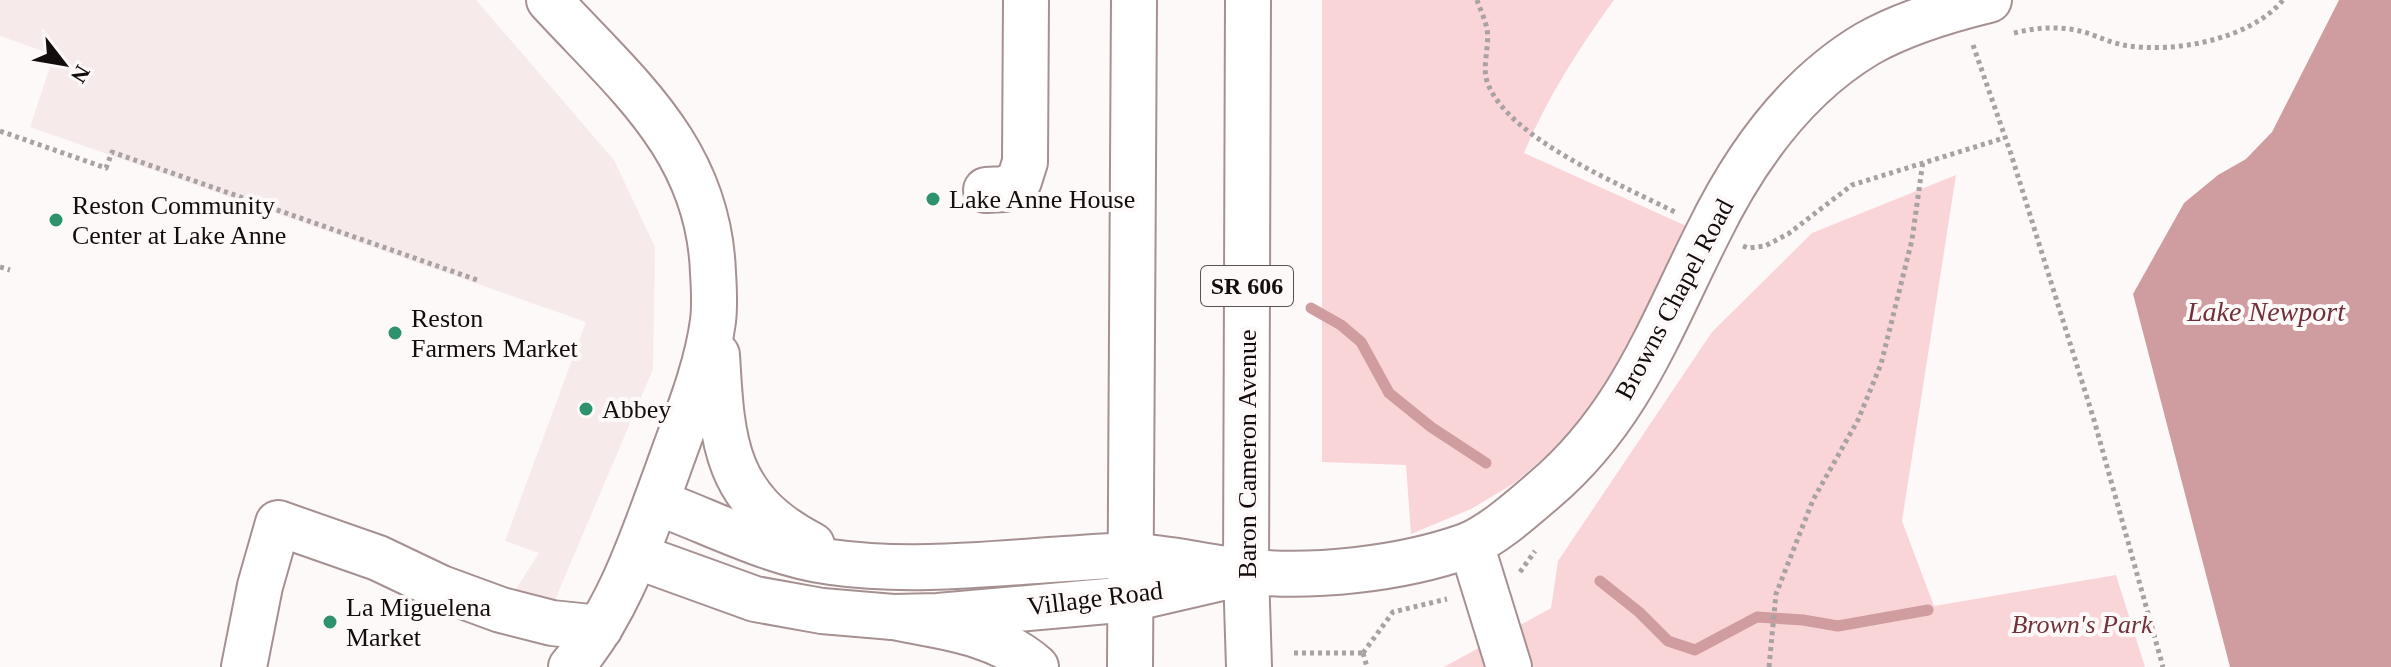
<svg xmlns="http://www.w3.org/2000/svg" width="2391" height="667" font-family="'Times New Roman',serif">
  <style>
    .built { fill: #f7eaeb }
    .green { fill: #fad5d7 }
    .water { fill: #cf9da0 }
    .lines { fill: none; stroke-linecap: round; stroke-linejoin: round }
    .stream { stroke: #cf9da0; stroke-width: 11 }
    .minor-casing { stroke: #a69192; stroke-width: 48 }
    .major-casing { stroke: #a69192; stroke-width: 48 }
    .path { stroke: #a8a2a3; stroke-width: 5; stroke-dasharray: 4 4; stroke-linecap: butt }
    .minor { stroke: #fff; stroke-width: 44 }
    .major { stroke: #fff; stroke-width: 44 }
    .poi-dot { fill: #2e926d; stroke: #fef9f9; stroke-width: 3 }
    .labels { text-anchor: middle; stroke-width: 8; stroke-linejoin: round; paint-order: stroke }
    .shield { fill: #fef9f9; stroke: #5a5354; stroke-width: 2 }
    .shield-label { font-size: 24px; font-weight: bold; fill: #140c0d }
    .poi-label { font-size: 26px; fill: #140c0d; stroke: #fef9f9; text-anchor: start }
    .street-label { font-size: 26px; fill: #140c0d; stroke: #fef9f9 }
    .park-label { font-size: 26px; font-style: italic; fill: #713239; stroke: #fef9f9 }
    .water-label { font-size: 28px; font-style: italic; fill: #6f3038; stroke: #fef9f9 }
  </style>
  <rect width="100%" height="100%" fill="#fef9f9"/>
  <polygon class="built" points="0,0 476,0 614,160 655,247 653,369 549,614 512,595 539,553 505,541 586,322 30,127 54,55 0,36"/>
  <g class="green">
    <path d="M1322,0h292c-35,48 -67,98 -90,153l167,75 -86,164 -42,50 -50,42 -42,25 -60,25 -5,-69 -84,-3z"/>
    <polygon points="1956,175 1902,521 1934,606 2116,575 2145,667 1444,667 1551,608 1558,561 1712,332 1812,233"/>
  </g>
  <polygon class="water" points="2339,0 2391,0 2391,667 2230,667 2133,294 2184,203 2218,175 2246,159 2272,132"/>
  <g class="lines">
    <g class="stream">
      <polyline points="1311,308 1341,325 1361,342 1389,393 1431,427 1486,463"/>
      <polyline points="1600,581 1639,612 1668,641 1695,650 1757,617 1803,620 1838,626 1928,610"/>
    </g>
    <g class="minor-casing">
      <g id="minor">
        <path d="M549,0c77,84 160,149 164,273 1,15 2,32 0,48 -7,52 -29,102 -46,151 -25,67 -48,140 -96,195"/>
        <polyline points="986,190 1005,189 1019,181 1025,162 1026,0"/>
        <path d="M717,355c5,88 8,145 95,190"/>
        <path d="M656,502c57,21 115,52 175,60 77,11 157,2 234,-3 22,-1 44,-4 65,-3 37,1 75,11 112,15 69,8 159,-2 224,-25 26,-10 57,-38 78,-56 85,-72 116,-162 164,-257 36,-74 87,-146 159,-189 37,-21 81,-34 122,-44"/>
        <polyline points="1471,544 1509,667"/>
        <polyline points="636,556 755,599 822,611 893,617 938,616 1130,599 1221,578"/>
        <polyline points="244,667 260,586 278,523 378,558 441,588 501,610 552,623 600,628"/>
      </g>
    </g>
    <g class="major-casing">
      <g id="major">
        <polyline points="1248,0 1246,572 1249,667"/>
        <path d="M893,617c50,10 103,15 143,50"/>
        <polyline points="1130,667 1134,0"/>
      </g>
    </g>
    <g class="path">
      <path d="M1477,0c3,9 8,19 10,29 3,18 -6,39 1,55 22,56 136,102 189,129"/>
      <path d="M2014,33c20,-5 41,-7 61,-3 17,3 32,12 48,15 49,9 127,-5 160,-45"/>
      <polyline points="1973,45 2011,154 2094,420 2163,667"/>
      <polyline points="0,131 106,168 112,152 480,281"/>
      <polyline points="1743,246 1748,248 1765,246 1788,234 1852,185 2004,138"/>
      <polyline points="0,267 10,270"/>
      <polyline points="1520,572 1535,551"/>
      <polyline points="1294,653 1363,653"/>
      <polyline points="1363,653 1393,612 1447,599"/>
      <polyline points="1363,653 1367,667"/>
      <polyline points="1769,667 1776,594 1813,500 1858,420 1881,364 1912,240 1923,161"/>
    </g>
    <use href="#minor" class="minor"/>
    <use href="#major" class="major"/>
  </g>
  <g class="poi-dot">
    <circle cx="933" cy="199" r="8"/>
    <circle cx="56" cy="220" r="8"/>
    <circle cx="395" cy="333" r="8"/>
    <circle cx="586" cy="409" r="8"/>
    <circle cx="330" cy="622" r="8"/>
  </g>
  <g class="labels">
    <rect class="shield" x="1201" y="266" width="92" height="40" rx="6"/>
    <g class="shield-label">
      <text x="1247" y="294">SR 606</text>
    </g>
    <g class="poi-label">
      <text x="949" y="208">Lake Anne House</text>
      <text x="72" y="214">Reston Community<tspan x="72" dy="30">Center at Lake Anne</tspan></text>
      <text x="411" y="327">Reston<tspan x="411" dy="30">Farmers Market</tspan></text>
      <text x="602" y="418">Abbey</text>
      <text x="346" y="616">La Miguelena<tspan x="346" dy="30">Market</tspan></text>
    </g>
    <g class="street-label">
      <text transform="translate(1674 299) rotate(-62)" y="9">Browns Chapel Road</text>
      <text transform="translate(1247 454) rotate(-90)" y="9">Baron Cameron Avenue</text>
      <text transform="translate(1095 598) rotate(-7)" y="9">Village Road</text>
    </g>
    <g class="park-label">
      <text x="2082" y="633">Brown's Park</text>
    </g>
    <g class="water-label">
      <text x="2266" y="321">Lake Newport</text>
    </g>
  </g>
  <g transform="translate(64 64) rotate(121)" stroke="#fef9f9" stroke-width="6" paint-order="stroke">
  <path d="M0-6L14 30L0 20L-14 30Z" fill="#140c0d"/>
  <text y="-12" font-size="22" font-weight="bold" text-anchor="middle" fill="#140c0d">N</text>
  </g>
</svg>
